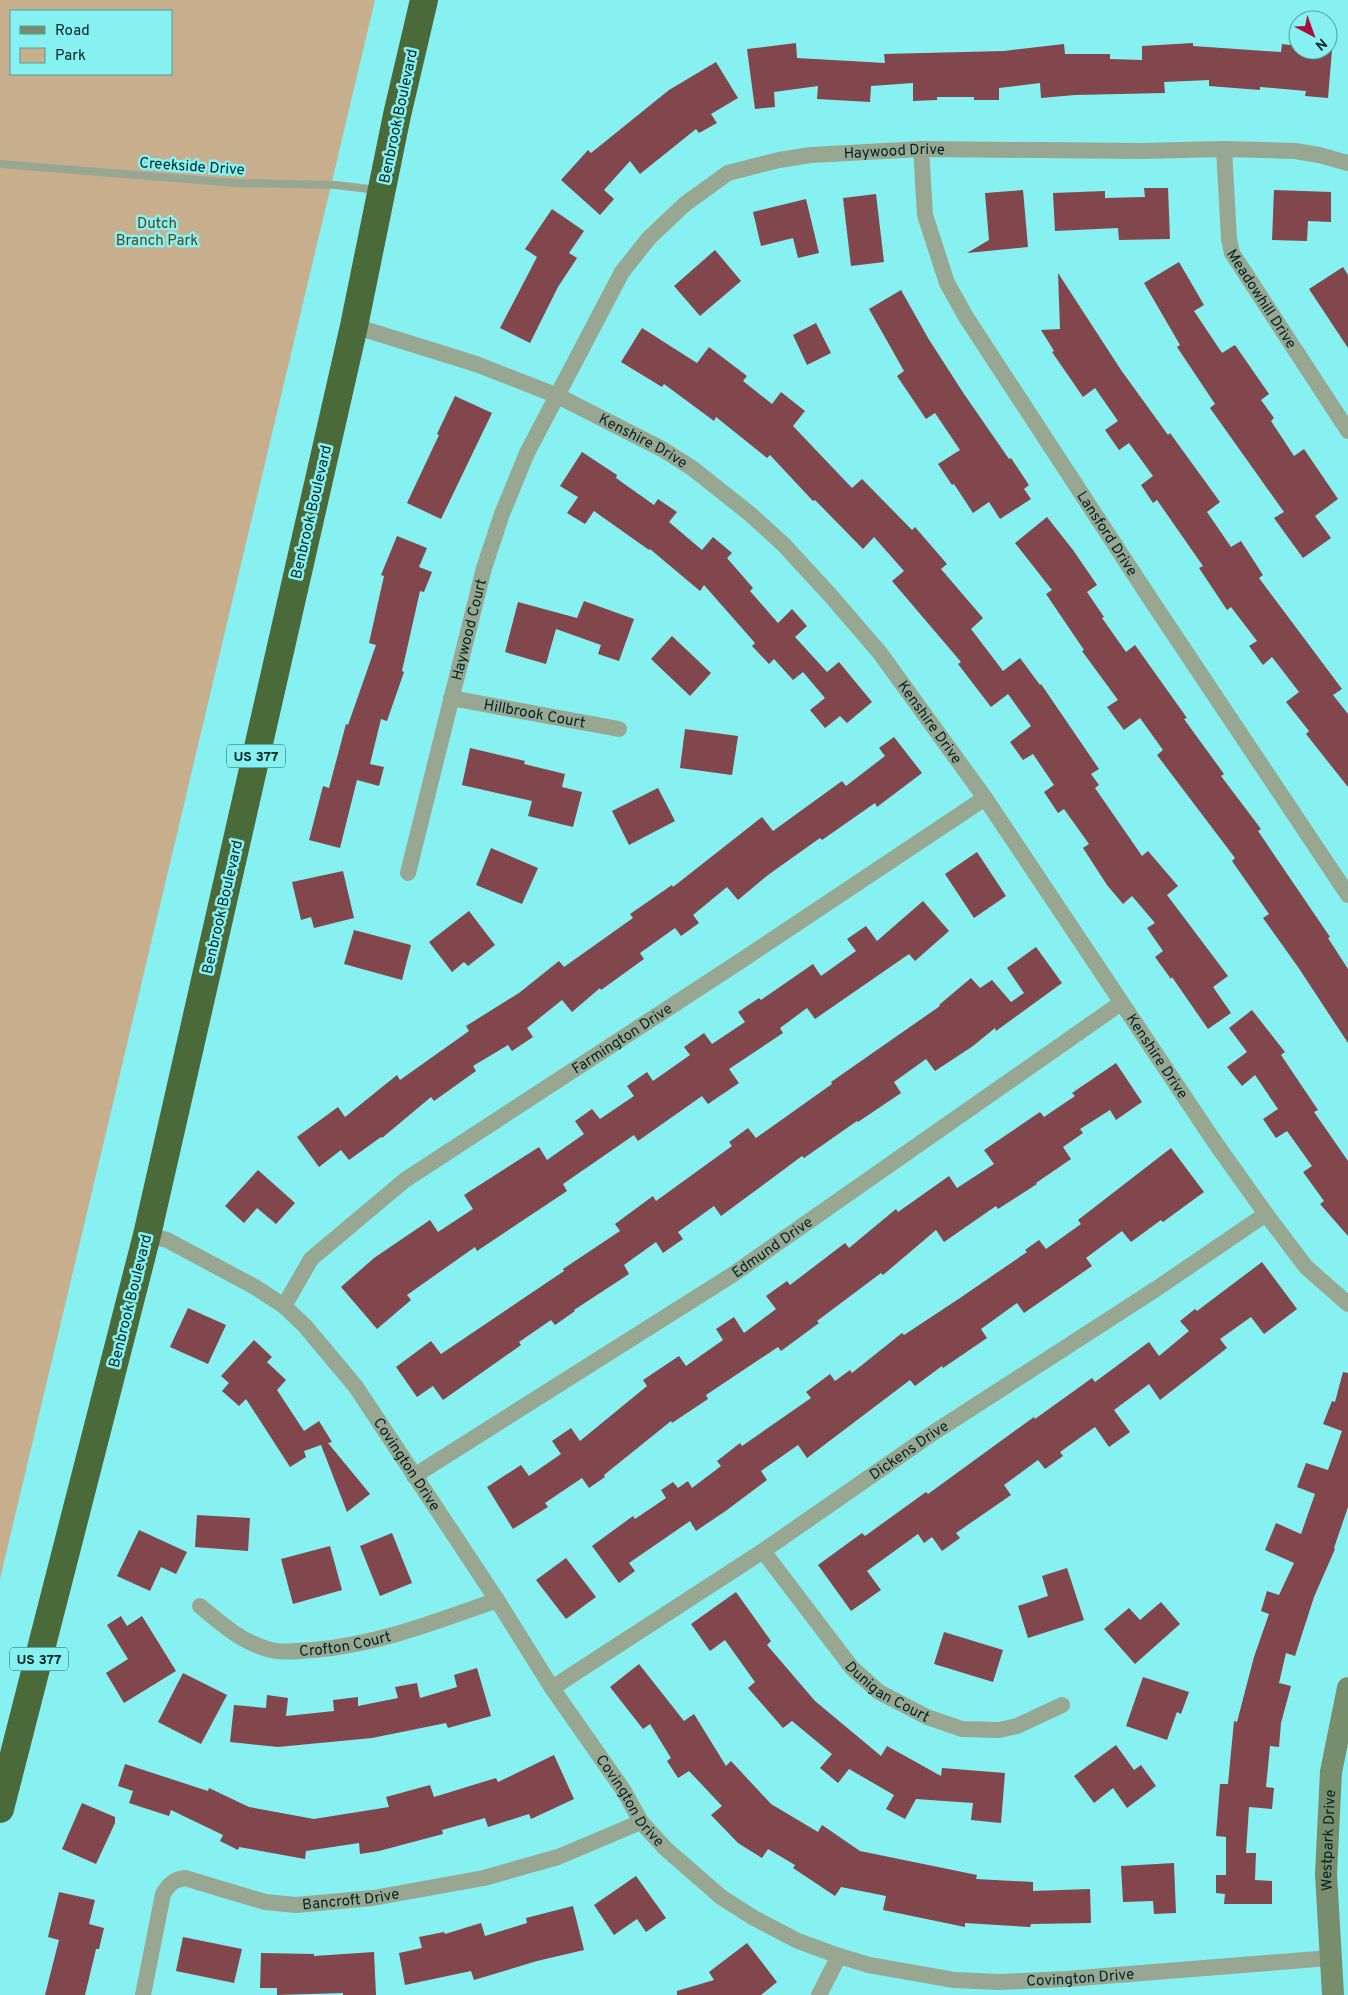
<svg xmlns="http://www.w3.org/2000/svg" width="1348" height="1995" font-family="Overpass,sans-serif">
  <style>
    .green { fill: #c7ae8d; fill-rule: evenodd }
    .building { fill: #81474c }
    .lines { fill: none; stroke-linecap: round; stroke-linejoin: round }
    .lane { stroke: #98a791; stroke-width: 8 }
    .street { stroke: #98a791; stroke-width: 16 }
    .secondary { stroke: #778d6c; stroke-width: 22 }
    .highway { stroke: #4b6a3a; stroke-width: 28 }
    .labels { text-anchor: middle; stroke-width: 5; stroke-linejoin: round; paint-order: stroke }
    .shield { fill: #86f1f0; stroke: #286160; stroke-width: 1 }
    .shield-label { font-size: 14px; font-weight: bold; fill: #002323 }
    .street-label { font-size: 15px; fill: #002323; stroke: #86f1f0 }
    .park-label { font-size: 15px; fill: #5d431b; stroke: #86f1f0 }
  </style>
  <rect width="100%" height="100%" fill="#86f1f0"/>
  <path class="green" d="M0,0h375l-375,1579zM11,11h160v63h-160z"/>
  <g class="building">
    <polygon points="796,43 797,58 885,63 884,54 1004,51 1064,44 1065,54 1110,54 1110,59 1142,60 1142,46 1193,43 1193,46 1281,52 1282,44 1298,46 1298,50 1332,50 1328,98 1305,96 1306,91 1260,87 1260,90 1209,86 1209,80 1164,82 1165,93 1075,95 1041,98 1040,83 999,88 999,100 974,100 974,97 937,97 937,100 913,101 913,83 871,86 870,102 817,99 818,86 774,92 775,107 755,109 747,49"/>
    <polygon points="716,62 738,98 711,114 717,123 699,133 696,129 640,174 630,161 604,190 614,199 600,215 561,180 588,150 591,153 669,90"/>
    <polygon points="1144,188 1168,188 1170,239 1119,240 1118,228 1055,231 1053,193 1105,191 1105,198 1145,197"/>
    <polygon points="1023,190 1028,247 967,253 989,240 985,193"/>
    <polygon points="1274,190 1331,192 1331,222 1308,221 1307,241 1272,240"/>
    <polygon points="876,194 884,262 851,266 843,198"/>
    <polygon points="806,199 819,253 798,258 793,238 761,246 753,212"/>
    <polygon points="552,209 584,231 569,253 577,258 558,287 530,343 500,328 537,257 525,249"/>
    <polygon points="715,250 741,281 700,316 674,286"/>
    <polygon points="1179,262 1204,305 1194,311 1222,353 1235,345 1269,394 1261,400 1274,418 1271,421 1294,456 1304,449 1338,499 1315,516 1331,538 1303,558 1274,518 1284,512 1210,408 1215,404 1177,347 1180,345 1144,283"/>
    <polygon points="1343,267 1348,275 1348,348 1309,289"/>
    <polygon points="1058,273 1121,370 1168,435 1170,433 1220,502 1207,512 1231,547 1241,541 1263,575 1259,578 1342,689 1333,695 1348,714 1348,787 1306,734 1309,731 1286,702 1299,692 1272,657 1263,665 1249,646 1257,641 1231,607 1227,610 1199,568 1203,566 1157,500 1153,503 1141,485 1153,476 1129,443 1119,450 1105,430 1118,421 1095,388 1083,397 1052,352 1054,351 1041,330 1060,329"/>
    <polygon points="901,290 928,338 964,394 1009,459 1011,458 1029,485 1024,489 1031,499 1000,519 989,502 973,513 954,484 952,485 938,464 960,450 935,413 926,419 897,376 904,371 869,309"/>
    <polygon points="816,323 831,353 807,365 793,335"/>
    <polygon points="642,328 697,363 709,347 747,376 743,381 772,404 781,392 805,411 793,426 852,488 862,479 912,530 915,527 947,564 941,569 983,618 971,629 1003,671 1020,658 1040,685 1041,684 1099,769 1091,774 1099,785 1095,788 1142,856 1148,851 1178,886 1167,895 1228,976 1213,987 1231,1013 1208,1029 1172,977 1171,979 1155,957 1163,951 1147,928 1155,923 1132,896 1123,904 1107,885 1083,848 1089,844 1064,809 1058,813 1044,792 1054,785 1033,754 1023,760 1010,742 1031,726 1008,694 991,707 958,664 961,662 892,581 904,571 874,537 863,549 815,500 813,501 770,455 767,458 716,417 714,421 664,384 662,387 621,362"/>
    <polygon points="455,396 492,413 441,519 407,503 439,435 437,434"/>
    <polygon points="582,452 617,475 616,478 654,505 658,499 677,512 669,522 702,550 713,537 732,553 727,558 753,588 750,591 778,623 792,609 807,626 795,637 827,672 839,662 872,702 847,723 840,716 825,728 810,710 825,698 803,672 793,680 774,659 769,664 752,646 755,643 704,585 700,591 650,549 649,550 594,511 585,524 567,513 578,497 560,486"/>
    <polygon points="1047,517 1073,550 1097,585 1087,592 1104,617 1102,618 1126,652 1135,645 1187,718 1184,719 1224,774 1221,776 1261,829 1258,831 1330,937 1328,938 1348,969 1348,1043 1298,967 1263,918 1269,914 1232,861 1235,858 1157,755 1163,750 1140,718 1124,730 1107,707 1118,700 1082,651 1084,650 1046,594 1052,590 1015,543"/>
    <polygon points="397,536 427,548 419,567 432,572 424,592 420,591 402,671 404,672 387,721 381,719 370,764 384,767 379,786 357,780 340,848 309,840 323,786 329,788 346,724 348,725 376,645 369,643 384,576 381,575"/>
    <polygon points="584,601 634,619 619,661 598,654 601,645 556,629 546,664 505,652 518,602 577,618"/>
    <polygon points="672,636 711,673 690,696 651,659"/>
    <polygon points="685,729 738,736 732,775 680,768"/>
    <polygon points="894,737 922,773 877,807 875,803 822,840 820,838 768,875 738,900 727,887 693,915 699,923 681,936 675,928 640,953 644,959 601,990 600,988 572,1012 562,1000 527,1028 533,1037 512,1051 508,1045 473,1066 476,1071 434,1101 431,1097 382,1138 381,1137 349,1160 341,1150 319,1167 297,1137 338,1107 345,1117 397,1075 400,1080 469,1031 466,1026 519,993 559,961 564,967 633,918 630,914 672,885 673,887 762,817 773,831 842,781 846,786 885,756 879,748"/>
    <polygon points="470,748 525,761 524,764 565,774 562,787 582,792 573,827 528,816 532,801 462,785"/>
    <polygon points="658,788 675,821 629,845 612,811"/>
    <polygon points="491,848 538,868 522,904 476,885"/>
    <polygon points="977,852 1006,896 974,918 945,874"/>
    <polygon points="343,871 354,918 314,928 311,917 301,920 292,882"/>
    <polygon points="923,901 949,931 915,961 909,954 815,1019 807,1008 780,1028 783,1033 729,1069 739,1083 708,1104 702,1096 638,1141 634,1135 563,1184 567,1191 477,1251 475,1247 407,1295 411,1300 377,1329 341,1287 374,1258 430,1220 438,1232 473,1209 464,1195 539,1147 547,1160 584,1134 575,1121 592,1109 600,1119 634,1096 627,1086 647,1072 653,1081 690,1055 684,1047 704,1033 712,1044 745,1022 738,1012 759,998 761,1000 813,964 821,976 856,951 847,939 866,926 877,941"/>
    <polygon points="469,911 495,945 468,966 464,962 452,972 429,942"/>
    <polygon points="354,930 411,945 402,980 344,964"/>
    <polygon points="1036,947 1062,983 996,1031 995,1028 973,1046 935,1071 926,1059 894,1082 901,1093 858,1122 857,1121 804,1158 802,1156 721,1216 714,1206 678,1232 683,1239 663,1253 656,1242 624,1265 629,1274 574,1310 575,1311 555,1325 551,1320 519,1342 521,1345 443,1400 433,1386 417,1397 396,1367 431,1341 441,1354 564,1271 563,1269 620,1231 615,1224 653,1196 656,1201 732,1146 729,1142 748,1128 756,1138 832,1084 831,1082 940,1006 939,1005 971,978 980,988 992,980 1011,1002 1024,993 1007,968"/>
    <polygon points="1252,1010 1285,1052 1281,1055 1318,1110 1314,1112 1348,1161 1348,1236 1320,1204 1324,1201 1303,1172 1312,1166 1287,1131 1276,1138 1263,1119 1278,1109 1255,1075 1242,1086 1227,1067 1247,1052 1229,1028"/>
    <polygon points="1116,1063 1142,1102 1116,1120 1110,1110 1080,1129 1083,1133 1063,1147 1071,1159 1036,1183 1037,1184 998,1209 996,1206 944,1242 936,1230 883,1275 881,1273 817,1321 819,1323 781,1351 778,1347 706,1395 708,1399 672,1423 671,1421 604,1475 605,1477 589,1488 582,1478 545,1503 548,1507 513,1529 487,1487 521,1465 529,1476 561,1454 552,1441 571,1428 580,1441 647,1386 643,1380 679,1356 686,1366 723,1340 716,1329 734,1317 744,1333 776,1309 766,1296 787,1281 790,1285 845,1243 849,1248 896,1209 898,1212 949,1176 957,1188 994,1164 984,1150 1040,1112 1044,1117 1075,1096 1072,1093"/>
    <polygon points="1171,1148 1204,1192 1163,1222 1161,1220 1131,1242 1122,1231 1086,1258 1092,1266 1024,1313 1017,1303 981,1329 987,1338 943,1368 942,1366 915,1386 910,1380 807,1458 798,1445 761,1471 767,1480 727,1510 696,1531 690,1521 629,1563 635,1571 619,1583 592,1546 633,1516 635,1519 666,1498 661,1490 673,1482 678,1488 688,1481 692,1488 721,1466 717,1461 740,1443 742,1446 811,1398 806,1392 830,1374 835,1381 850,1370 852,1373 902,1333 904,1335 960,1298 1027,1252 1025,1250 1039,1240 1046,1249 1081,1224 1078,1220"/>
    <polygon points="258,1170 295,1203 276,1224 257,1208 244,1223 225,1206"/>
    <polygon points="1262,1262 1297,1309 1264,1334 1251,1317 1220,1339 1227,1348 1160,1400 1149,1384 1114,1410 1130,1432 1109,1447 1095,1427 1060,1452 1063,1456 1045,1469 1038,1460 1004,1485 1011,1495 956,1533 960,1538 942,1551 932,1537 924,1543 918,1534 867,1571 881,1590 851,1611 818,1565 862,1533 865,1536 926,1492 928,1494 1034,1417 1035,1419 1092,1378 1095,1382 1149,1342 1159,1356 1189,1331 1180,1321 1195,1309 1197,1311"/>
    <polygon points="188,1308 226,1325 208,1364 170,1347"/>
    <polygon points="254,1340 272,1357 267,1362 286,1380 277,1390 304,1431 319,1421 332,1442 328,1443 370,1494 347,1512 321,1445 304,1451 306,1457 290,1467 246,1399 239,1406 222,1391 229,1383 221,1376"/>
    <polygon points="1343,1372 1348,1373 1348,1507 1334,1548 1335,1549 1314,1597 1295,1656 1286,1653 1279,1683 1291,1686 1281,1723 1279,1747 1270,1746 1266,1787 1274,1788 1272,1809 1249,1807 1246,1853 1256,1853 1255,1880 1272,1881 1272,1904 1224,1904 1225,1894 1216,1893 1216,1875 1226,1875 1226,1837 1216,1836 1220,1784 1228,1784 1234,1721 1237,1722 1254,1657 1269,1614 1261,1611 1267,1591 1279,1595 1294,1563 1265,1550 1276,1523 1301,1534 1315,1494 1297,1487 1306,1463 1328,1470 1342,1431 1323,1424 1332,1401 1335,1402"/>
    <polygon points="197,1515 250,1518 248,1551 195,1547"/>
    <polygon points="139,1530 187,1552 176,1574 161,1567 150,1591 117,1576"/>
    <polygon points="392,1533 412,1583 380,1596 360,1546"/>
    <polygon points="330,1546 342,1590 293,1604 281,1559"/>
    <polygon points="566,1558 596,1597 566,1619 536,1580"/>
    <polygon points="1067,1568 1084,1620 1028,1638 1018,1606 1048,1596 1042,1576"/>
    <polygon points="736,1592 771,1641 767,1645 815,1701 881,1756 887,1746 941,1776 942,1768 1005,1773 1001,1823 971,1820 973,1803 916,1799 905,1819 886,1809 894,1795 849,1769 838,1783 820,1768 832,1754 792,1721 783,1728 748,1688 755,1682 725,1640 710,1651 691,1624"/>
    <polygon points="1161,1602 1180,1624 1135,1664 1104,1629 1129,1608 1140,1620"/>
    <polygon points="121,1616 127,1626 142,1616 176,1671 124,1703 106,1673 128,1659 107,1625"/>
    <polygon points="944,1632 1003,1650 993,1682 934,1664"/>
    <polygon points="639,1664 684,1721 694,1714 726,1766 731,1761 771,1804 818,1832 822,1825 860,1851 977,1875 976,1879 1033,1882 1033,1891 1090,1889 1091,1923 1031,1924 1030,1927 965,1923 965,1927 883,1910 886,1896 841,1887 835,1896 793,1868 795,1865 768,1849 762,1858 738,1843 711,1815 722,1806 689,1771 678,1778 667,1761 671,1758 650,1724 643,1729 610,1687"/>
    <polygon points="477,1668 491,1716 448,1728 446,1723 372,1738 278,1747 230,1742 234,1705 266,1708 267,1695 288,1698 286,1716 334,1711 333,1700 358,1697 358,1706 398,1698 395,1687 417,1683 420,1698 457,1687 454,1675"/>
    <polygon points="183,1673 227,1695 201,1744 158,1722"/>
    <polygon points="1143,1677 1189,1692 1181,1714 1177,1712 1167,1740 1126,1726"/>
    <polygon points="1116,1745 1134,1770 1141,1765 1156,1786 1127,1808 1113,1788 1094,1803 1074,1776"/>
    <polygon points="554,1755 574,1799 531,1819 529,1814 488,1827 485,1818 442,1830 443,1834 379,1851 360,1854 359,1843 306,1851 305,1859 239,1847 238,1850 220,1841 223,1835 171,1810 169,1816 129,1803 133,1791 118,1786 125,1764 208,1791 209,1788 249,1807 314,1819 389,1807 386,1797 430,1785 434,1797 496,1778 498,1782"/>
    <polygon points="82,1803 115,1817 115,1823 96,1864 62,1849"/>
    <polygon points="1174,1863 1176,1913 1154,1914 1153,1901 1123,1902 1121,1866"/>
    <polygon points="636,1876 666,1918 646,1932 637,1919 614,1935 594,1905"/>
    <polygon points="59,1892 95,1900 89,1924 104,1928 99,1949 96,1949 85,1995 45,1995 59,1940 48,1937"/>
    <polygon points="573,1906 584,1950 537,1961 474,1980 471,1971 405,1985 399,1953 422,1948 419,1937 444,1932 445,1934 481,1923 485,1936 527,1923 526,1918"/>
    <polygon points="183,1937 242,1949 234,1983 176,1971"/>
    <polygon points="747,1943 777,1982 761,1995 677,1995 677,1991 714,1980 709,1972"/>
    <polygon points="374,1952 376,1995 343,1995 343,1993 277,1995 277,1988 260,1988 261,1953 314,1954 314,1956"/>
  </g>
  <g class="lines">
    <polyline class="lane" points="0,164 236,183 336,185 377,190"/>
    <g class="street">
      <path id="s1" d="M921,149l4,66 22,68 19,34 185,283 197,295"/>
      <path id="s2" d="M1224,149l5,90 3,14 116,178"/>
      <path id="s3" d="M354,326l122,38 82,32 104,53 30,19 58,46 34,31 46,50 50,58 105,145 229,343 52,73 40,53 42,37"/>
      <path id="s4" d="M451,698l168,31"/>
      <path id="s5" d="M408,873l76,-305 18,-54 25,-61 95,-181 27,-34 36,-34 43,-31 51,-13 32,-5 110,-6 219,2 84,-2 71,2 24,4 29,8"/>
      <path id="s6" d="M147,1235l20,5 88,47 29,19 21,20 51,61 141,213 55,88 72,103 17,31 25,27 55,48 33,21 44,23 41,15 30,9 85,15 45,2 68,-3 263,-21"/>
      <path id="s7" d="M284,1306l27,-47 94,-79 334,-218 246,-164"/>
      <path id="s8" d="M414,1476l318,-201 389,-272"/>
      <path id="s9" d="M763,1551l89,117 27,24 48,25 35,12 37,1 18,-4 45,-21"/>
      <path id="s10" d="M200,1606c21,18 43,37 71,44 14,3 28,1 42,0 63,-5 125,-29 184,-50"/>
      <path id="s11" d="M552,1688l211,-137 170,-118 223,-144 110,-75"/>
      <path id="s12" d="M143,1995l20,-101c6,-10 10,-14 22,-16l80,24 31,3 77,-7 111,-20 74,-21 83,-35"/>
      <polyline points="819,1995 839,1956"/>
    </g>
    <path class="secondary" id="s13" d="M1333,1995l-7,-121 5,-102 17,-84"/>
    <polyline class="highway" points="0,1809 147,1235 354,326 397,115 424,0"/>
  </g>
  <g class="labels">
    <g class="shield">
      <rect x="227" y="744.5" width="58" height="23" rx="4"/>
      <rect x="10" y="1647.5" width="58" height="23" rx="4"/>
    </g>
    <g class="shield-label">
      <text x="256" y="761">US 377</text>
      <text x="39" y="1664">US 377</text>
    </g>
    <g class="street-label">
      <text transform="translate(398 116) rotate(-78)" y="5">Benbrook Boulevard</text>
      <text dy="5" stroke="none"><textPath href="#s5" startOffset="956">Haywood Drive</textPath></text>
      <text transform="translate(192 166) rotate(4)" y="5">Creekside Drive</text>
      <text dy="5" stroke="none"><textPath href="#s2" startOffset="159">Meadowhill Drive</textPath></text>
      <text dy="5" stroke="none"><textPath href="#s3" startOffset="312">Kenshire Drive</textPath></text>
      <text transform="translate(311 512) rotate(-77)" y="5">Benbrook Boulevard</text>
      <text dy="5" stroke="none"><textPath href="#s1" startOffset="435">Lansford Drive</textPath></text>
      <text dy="5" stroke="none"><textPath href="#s5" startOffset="251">Haywood Court</textPath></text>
      <text dy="5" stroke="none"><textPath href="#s4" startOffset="85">Hillbrook Court</textPath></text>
      <text dy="5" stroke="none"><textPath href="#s3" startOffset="718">Kenshire Drive</textPath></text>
      <text transform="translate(222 907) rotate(-77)" y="5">Benbrook Boulevard</text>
      <text dy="5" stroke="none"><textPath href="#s7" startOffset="436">Farmington Drive</textPath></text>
      <text dy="5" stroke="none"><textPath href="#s3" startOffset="1122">Kenshire Drive</textPath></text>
      <text dy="5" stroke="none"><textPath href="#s8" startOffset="425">Edmund Drive</textPath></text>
      <text transform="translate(130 1301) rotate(-76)" y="5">Benbrook Boulevard</text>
      <text dy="5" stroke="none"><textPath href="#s11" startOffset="429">Dickens Drive</textPath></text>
      <text dy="5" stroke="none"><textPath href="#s6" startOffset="356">Covington Drive</textPath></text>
      <text dy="5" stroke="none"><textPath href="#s10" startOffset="159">Crofton Court</textPath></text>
      <text dy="5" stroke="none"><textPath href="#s9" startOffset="190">Dunigan Court</textPath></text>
      <text dy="5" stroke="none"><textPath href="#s6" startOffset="760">Covington Drive</textPath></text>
      <text dy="5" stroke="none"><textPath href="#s13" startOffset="155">Westpark Drive</textPath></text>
      <text dy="5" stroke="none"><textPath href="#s12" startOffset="301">Bancroft Drive</textPath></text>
      <text dy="5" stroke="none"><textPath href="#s6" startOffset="1270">Covington Drive</textPath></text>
    </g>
    <g class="park-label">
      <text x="157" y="228">Dutch<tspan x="157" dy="17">Branch Park</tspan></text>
    </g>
  </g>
  <rect x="10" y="10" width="162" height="65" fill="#86f1f0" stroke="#509f9e"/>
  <rect x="20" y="26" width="25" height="8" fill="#778d6c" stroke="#509f9e"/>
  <text x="55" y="35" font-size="15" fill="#002323">Road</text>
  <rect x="20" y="48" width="25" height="15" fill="#c7ae8d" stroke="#509f9e"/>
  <text x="55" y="60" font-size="15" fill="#002323">Park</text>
  <g transform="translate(1313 35) rotate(139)"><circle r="24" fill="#86f1f0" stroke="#509f9e"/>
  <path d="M0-4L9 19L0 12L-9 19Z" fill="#a81039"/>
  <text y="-8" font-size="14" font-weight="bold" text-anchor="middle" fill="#002323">N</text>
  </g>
</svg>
